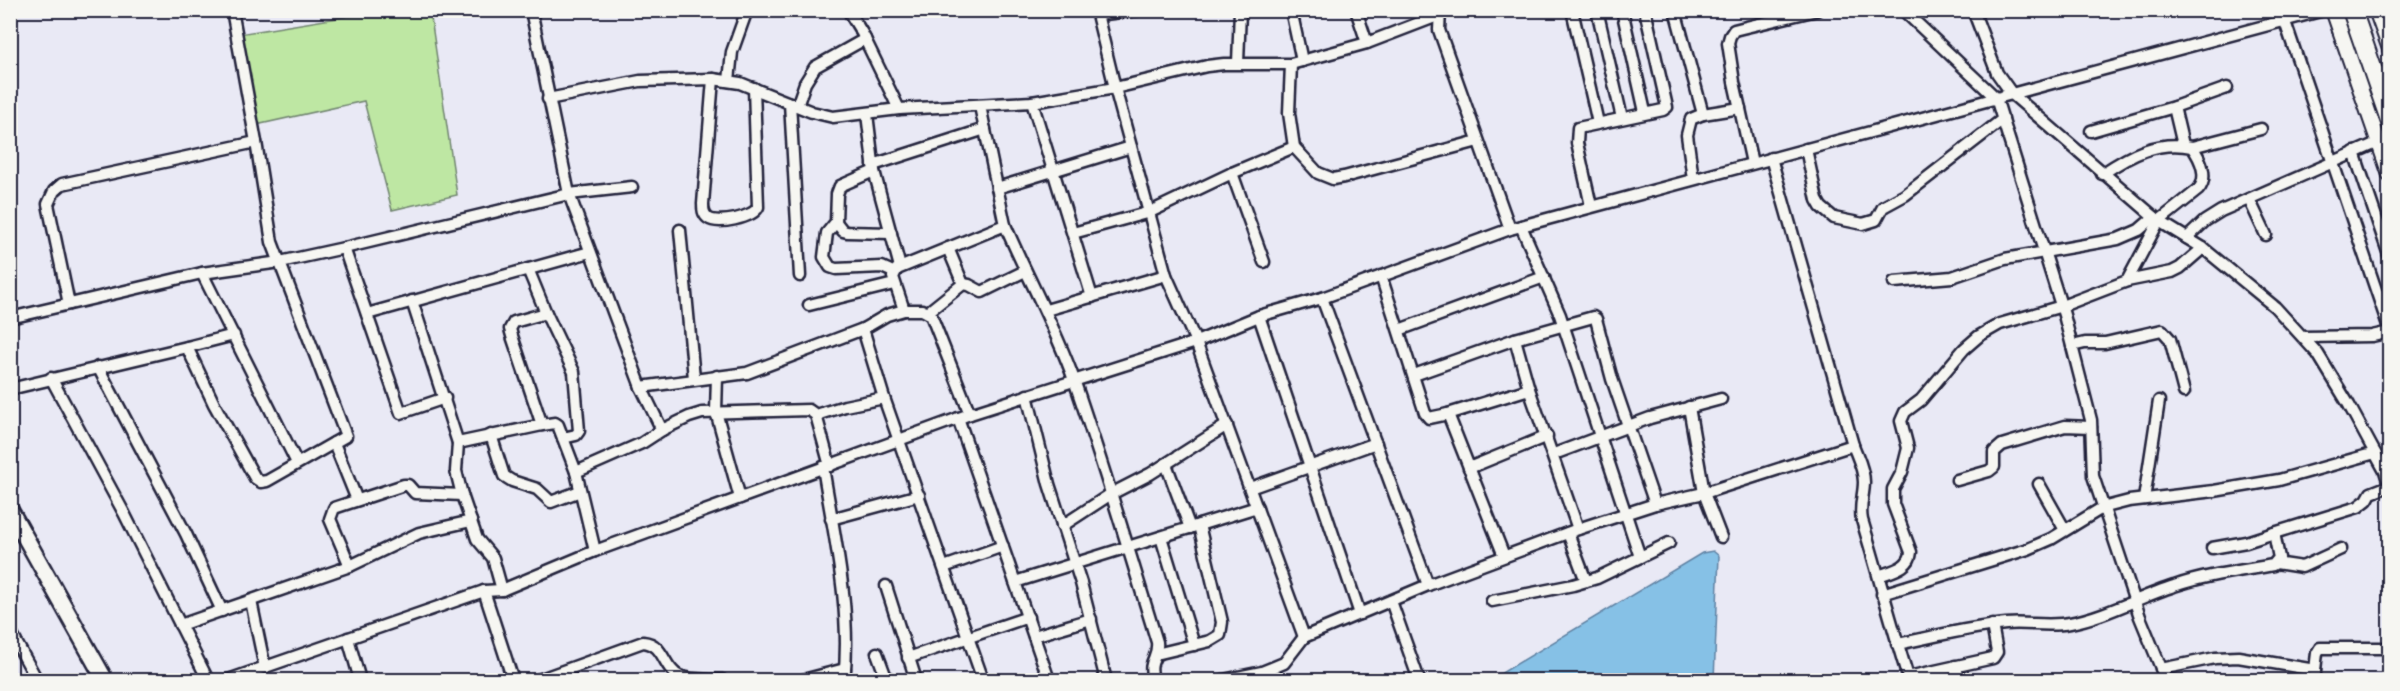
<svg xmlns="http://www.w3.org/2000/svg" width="2400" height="691" font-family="Pangolin,sans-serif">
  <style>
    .green { fill: #bee7a3; stroke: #70846f; stroke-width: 1.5 }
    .water { fill: #86c1e6; stroke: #5e81a2; stroke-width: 1.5 }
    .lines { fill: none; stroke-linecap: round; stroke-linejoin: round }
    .minor-casing { stroke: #22223b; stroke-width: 15 }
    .tertiary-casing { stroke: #22223b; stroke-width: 18 }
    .secondary-casing { stroke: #22223b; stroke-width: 20 }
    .trunk-casing { stroke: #22223b; stroke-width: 22 }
    .minor { stroke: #f6f6f2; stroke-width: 10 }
    .tertiary { stroke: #f6f6f2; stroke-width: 14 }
    .secondary { stroke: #f6f6f2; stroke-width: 15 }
    .trunk { stroke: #f6f6f2; stroke-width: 18 }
  </style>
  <rect width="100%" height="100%" fill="#e9e9f5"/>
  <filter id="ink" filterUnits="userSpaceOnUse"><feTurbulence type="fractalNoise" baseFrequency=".0167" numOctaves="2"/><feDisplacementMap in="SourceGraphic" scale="12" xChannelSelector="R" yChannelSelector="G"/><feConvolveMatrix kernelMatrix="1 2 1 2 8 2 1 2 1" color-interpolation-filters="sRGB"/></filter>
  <g filter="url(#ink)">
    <polygon class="green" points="380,11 430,11 457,195 392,210 364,101 256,125 239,34"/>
    <polygon class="water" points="1713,551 1719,556 1714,680 1490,680 1702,553"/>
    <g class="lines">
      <g class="minor-casing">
        <g id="minor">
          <polyline points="531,10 569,194 641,387 662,430 689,417 702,413 809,410 816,415 830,466"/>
          <polyline points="848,10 862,33 899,109"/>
          <polyline points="1096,10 1115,88 1166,275 1196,342 1304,637 1428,585 1322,298"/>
          <polyline points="1291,10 1302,61"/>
          <polyline points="1356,10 1367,43"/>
          <polyline points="1572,10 1598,123"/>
          <polyline points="1597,10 1622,118"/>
          <polyline points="1622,10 1645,112"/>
          <polyline points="1675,10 1703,114 1691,119 1687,135 1693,179"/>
          <polyline points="1903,10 1996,98 2064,315 2091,420 2093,476 2140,617 2166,680"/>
          <polyline points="1973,10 1997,73 2012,94 2159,221 2203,248 2275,307 2318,354 2349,405 2375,453 2385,471 2390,487"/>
          <polyline points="2281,10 2390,331"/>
          <polyline points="1440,11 1439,30 1510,229"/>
          <polyline points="1097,15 1137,10"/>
          <polyline points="1238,63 1240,10"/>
          <polyline points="1291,64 1289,113 1294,147 1318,173 1333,179 1344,177 1478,141"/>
          <path d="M713,79l-10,125c0,5 0,10 5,14 9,7 45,0 50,-11l-4,-119"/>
          <polyline points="729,81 732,52 747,10"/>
          <polyline points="548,99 640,81 713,79 740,83 812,112 833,117 899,109 1032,102 1115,88 1207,66 1224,64 1291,64 1367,43 1440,15"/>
          <polyline points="1032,102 1092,297"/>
          <polyline points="790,103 800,276"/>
          <polyline points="797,106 805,83 815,67 865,39"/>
          <polyline points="2174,107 2183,145"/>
          <polyline points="867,114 874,171 840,186 837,194 836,222 827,233 824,257 830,267 836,269 882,267 893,272"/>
          <polyline points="1703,114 1740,108"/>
          <polyline points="2091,131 2174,107 2227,88"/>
          <polyline points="2192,147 2261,129"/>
          <polyline points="1806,149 1817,200 1821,207 1834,218 1863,224 1876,220 1883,207 1905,195 2003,119"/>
          <polyline points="2354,152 2390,258"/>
          <path d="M1771,158l82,287c4,11 11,24 11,37 0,13 -5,24 -2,38 16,53 30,107 47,160"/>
          <polyline points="1752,163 1734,82 1728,43 1730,36 1734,30 1742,28 1817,10"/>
          <polyline points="873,165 985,129"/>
          <polyline points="874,171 900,267"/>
          <polyline points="1232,173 1264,262"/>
          <polyline points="997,188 1131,147"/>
          <polyline points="2249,199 2266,235"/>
          <polyline points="1591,206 1577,143 1578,128 1663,110 1667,107 1645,10"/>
          <polyline points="836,222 843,231 847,232 891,233"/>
          <path d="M1005,225c22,52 50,101 69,155 30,86 56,175 83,262 2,18 -10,16 -4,38"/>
          <polyline points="1521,226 1560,315 1640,557"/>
          <polyline points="680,230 694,378"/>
          <polyline points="1073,233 1150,212 1232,173 1294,147"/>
          <polyline points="2187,238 2205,221 2221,211 2379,142"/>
          <polyline points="344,248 401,413 445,398"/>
          <polyline points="948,248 963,284"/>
          <polyline points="528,269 546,313 514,322 510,329 512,336 542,425 555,423 558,425 576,472 595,551"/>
          <polyline points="202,273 297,463"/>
          <polyline points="1381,276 1425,413 1429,418 1448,414"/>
          <polyline points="2127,281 2172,272 2180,268 2203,248"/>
          <polyline points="1894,282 1952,277 2005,259 2118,239 2139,230 2154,217"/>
          <polyline points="412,301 458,443 456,471 462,495 477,539 493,558 502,590"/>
          <polyline points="69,304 48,204 54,191 62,184 256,142"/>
          <polyline points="809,305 894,284"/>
          <polyline points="904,310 893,277 897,269 1005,225 980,106"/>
          <polyline points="1046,310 1166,275"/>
          <polyline points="928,312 963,284 969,285 982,292 1025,271"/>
          <polyline points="546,313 574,372 579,431 576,435 563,438"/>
          <polyline points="367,314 590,252"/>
          <polyline points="1259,316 1360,614"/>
          <polyline points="10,318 202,273 280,262 344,248 569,194 632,187"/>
          <polyline points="863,329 884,398 983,680"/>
          <polyline points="1399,330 1544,277"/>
          <polyline points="2304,337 2372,336 2390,332"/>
          <polyline points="1515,339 1529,389 1578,529"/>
          <polyline points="2072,346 2085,343 2105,343 2162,330 2170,339 2184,392"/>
          <polyline points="187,347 234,335"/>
          <polyline points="98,367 186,534 222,611"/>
          <polyline points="1414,375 1515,339 1593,317 1596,319 1612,379 1655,504"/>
          <polyline points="717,376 716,412 740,498"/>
          <polyline points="51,378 124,513 208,680"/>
          <polyline points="641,387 747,373 863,329 887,315 904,310 922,310 931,315 970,414"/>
          <polyline points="10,389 187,347 214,404 255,478 261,482 267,481 346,436 272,242 256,142 232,10"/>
          <polyline points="1027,395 1049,484 1081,583 1106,680"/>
          <polyline points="1689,407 1704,493 1721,537"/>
          <polyline points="816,415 845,406 884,398"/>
          <polyline points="958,418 1049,680"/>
          <polyline points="491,435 504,476 512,481 537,489 551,502 580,491"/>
          <polyline points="334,443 357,500"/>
          <polyline points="458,443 542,425"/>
          <polyline points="1554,454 1650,418 1721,399"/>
          <polyline points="1166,464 1190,528"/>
          <path d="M823,467c11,69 29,143 21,213"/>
          <polyline points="1469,468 1547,436"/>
          <polyline points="576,472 642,443 662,430"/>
          <polyline points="1957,480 1989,471 1994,467 1994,452 2002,445 2065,426 2091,427"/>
          <polyline points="2039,484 2065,530"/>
          <polyline points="1250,488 1376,443"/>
          <polyline points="2144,499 2159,401"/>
          <polyline points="831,519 919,495"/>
          <polyline points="1062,526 1111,494 1150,474 1227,425"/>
          <polyline points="1568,533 1586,581"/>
          <polyline points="1161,537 1194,645"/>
          <polyline points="2212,548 2246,542 2274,533"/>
          <polyline points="1504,556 1448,414 1529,389"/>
          <polyline points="2276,563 2302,567 2341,549"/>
          <polyline points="350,566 330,519 334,508 404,485 408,485 415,493 462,495"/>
          <polyline points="944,567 1003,546"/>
          <path d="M1879,576c12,-5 31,-8 32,-24l-18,-48v-15l9,-17 6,-24 -7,-27 4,-9 16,-12 43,-51 15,-13 21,-12 62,-18 65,-25 32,-60 39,-31c11,-12 3,-31 -6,-43 -35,-7 -62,8 -90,27"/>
          <polyline points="1015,582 1257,507"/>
          <polyline points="1428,585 1578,529 1655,504 1704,493 1853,445"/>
          <polyline points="886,586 916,680"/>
          <polyline points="484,591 513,680"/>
          <polyline points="1882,594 2028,549 2051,539 2102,508 2129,501 2214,491 2279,480 2375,453"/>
          <polyline points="251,601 265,668"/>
          <polyline points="1391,601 1419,680"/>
          <polyline points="1492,601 1573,585 1597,578 1669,543"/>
          <polyline points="180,625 350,566 419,533 471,521"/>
          <polyline points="10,631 37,680"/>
          <polyline points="1034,636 1091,619"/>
          <polyline points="348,638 360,680"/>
          <path d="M1897,644c36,-7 72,-17 109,-20 21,-2 42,3 64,-1 37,-7 69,-26 104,-37 32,-11 66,-15 99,-21l6,-7 -5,-25 84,-26 9,-7 4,-7 18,-7"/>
          <polyline points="877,653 887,680"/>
          <polyline points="1156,654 1210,641 1220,635 1222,622 1199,525"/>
          <polyline points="908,658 1028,617"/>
          <polyline points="1955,666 1960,680"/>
          <polyline points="2161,669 2215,658 2238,657 2315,670 2315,680"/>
          <polyline points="2315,670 2317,653 2320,648 2390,648"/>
          <polyline points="1908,677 1993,658 1997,652 1992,625"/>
          <polyline points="228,680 484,591 502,590 595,551 970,414 1196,342 1259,316 1322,298 1510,229 2324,10"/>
          <path d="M538,680l105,-38c22,2 19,25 36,34 12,5 30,3 43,4"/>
          <polyline points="803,680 845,669"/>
          <polyline points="1223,680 1262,672 1284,663 1304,637"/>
        </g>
      </g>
      <g class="tertiary-casing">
        <g id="tertiary">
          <polyline points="2333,10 2390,175"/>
          <polyline points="2376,10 2390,49"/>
        </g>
      </g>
      <g class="secondary-casing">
        <polyline id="secondary" points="10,510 105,680"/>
      </g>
      <g class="trunk-casing">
        <polyline id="trunk" points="2352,10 2390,120"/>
      </g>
      <use href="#minor" class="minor"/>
      <use href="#tertiary" class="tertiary"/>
      <use href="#secondary" class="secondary"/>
      <use href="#trunk" class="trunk"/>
    </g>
  </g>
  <rect width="2400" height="691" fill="none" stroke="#f6f6f2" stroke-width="36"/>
  <rect x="18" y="18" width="2364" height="655" fill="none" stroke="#22223b" stroke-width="2" filter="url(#ink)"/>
</svg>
